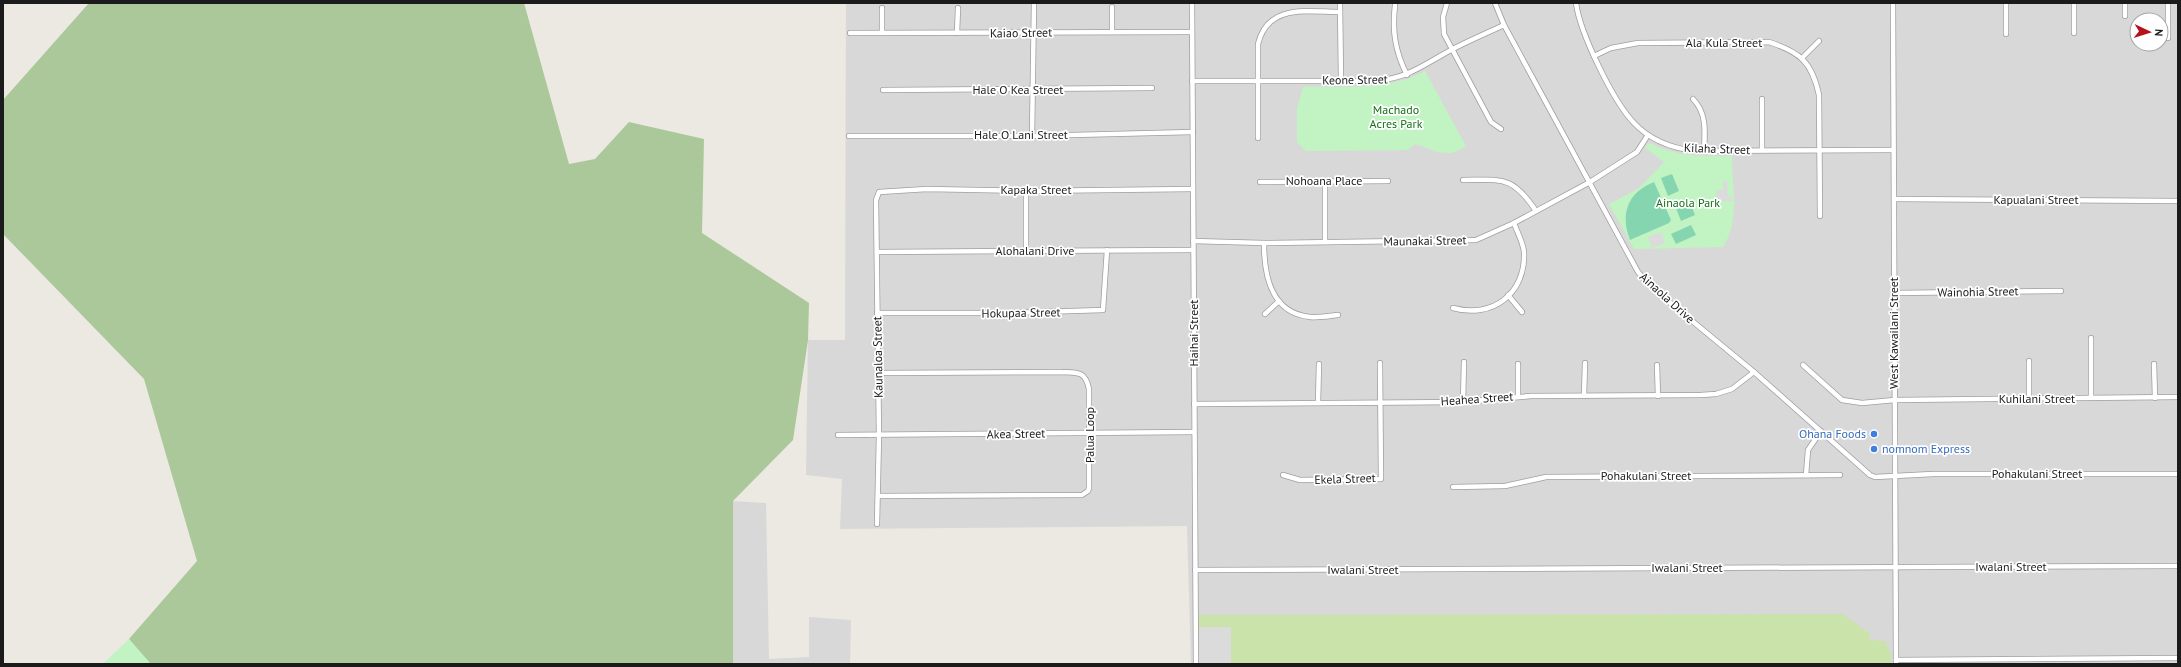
<svg xmlns="http://www.w3.org/2000/svg" width="2181" height="667" font-family="'PT Sans',sans-serif">
  <style>
    .residential { fill: #d9d8d8; fill-rule: evenodd }
    .grass { fill: #cae3ab }
    .forest { fill: #aac89a }
    .park { fill: #c1f4c2 }
    .pitch { fill: #85d5b1 }
    .parking { fill: #dbdbdb }
    .lines { fill: none; stroke-linecap: round; stroke-linejoin: round }
    .minor-casing { stroke: #9f9f9f; stroke-width: 6 }
    .minor { stroke: #fff; stroke-width: 4.5 }
    .shop-dot { fill: #3f7fe0; stroke: #fff; stroke-width: 1.5 }
    .labels { text-anchor: middle; stroke-width: 3.5; stroke-linejoin: round; paint-order: stroke }
    .street-label { font-size: 12px; fill: #1b1b1b; stroke: #fff }
    .park-label { font-size: 12px; fill: #146e16; stroke: #fff }
    .shop-label { font-size: 12px; fill: #366cbe; stroke: #fff; text-anchor: end }
  </style>
  <rect width="100%" height="100%" fill="#ece8e2"/>
  <g class="residential">
    <path d="M846,3h1332v661h-987l-4,-138 -347,3 2,-50 -36,-4 2,-135h37zM2137,20h24v24h-24z"/>
    <polygon points="733,501 766,503 769,659 809,657 809,617 851,620 850,664 733,664"/>
  </g>
  <polygon class="grass" points="1843,614 1870,634 1870,640 1885,641 1891,654 1891,664 1198,664 1198,615"/>
  <polygon class="forest" points="89,3 524,3 569,164 595,159 629,122 704,139 702,233 809,303 808,340 793,440 733,501 733,664 149,664 129,639 197,561 144,379 3,234 3,100"/>
  <g class="park">
    <path d="M1425,71l41,75c-19,14 -31,4 -51,-2l-7,6 -102,1 -9,-9v-34l6,-21c41,-1 85,4 122,-16z"/>
    <path d="M1650,143c26,14 53,13 82,13 0,28 8,67 -9,91l-89,2 -25,-45 29,-15 26,-27 -19,-14 2,-4z"/>
    <polygon points="129,639 151,664 103,664"/>
  </g>
  <g class="pitch">
    <polygon points="1672,174 1679,191 1668,196 1661,178"/>
    <path d="M1654,182l17,38 -2,3 -39,17c-10,-26 -3,-47 24,-58z"/>
    <polygon points="1688,197 1695,215 1681,221 1674,203"/>
    <polygon points="1691,225 1696,235 1676,244 1671,234"/>
  </g>
  <g class="parking">
    <polygon points="1723,181 1727,181 1728,196 1732,196 1732,201 1716,201 1716,190 1723,190"/>
    <polygon points="1661,232 1665,243 1652,248 1648,237"/>
    <rect x="1199" y="627" width="32" height="37"/>
  </g>
  <g class="lines">
    <g class="minor-casing">
      <g id="minor">
        <polyline points="1192,3 1196,664"/>
        <polyline points="1340,3 1341,80"/>
        <polyline points="1447,3 1443,17 1444,34 1491,122 1501,129"/>
        <polyline points="1495,3 1504,25 1638,272 1651,287 1754,372 1870,475 1875,477 1933,474 2178,474"/>
        <path d="M1576,3c4,30 37,98 58,120 16,17 37,25 60,28l199,-1"/>
        <polyline points="1893,3 1896,664"/>
        <polyline points="2006,3 2006,34"/>
        <polyline points="2074,3 2074,33"/>
        <polyline points="2125,3 2125,16"/>
        <polyline points="2168,3 2168,38"/>
        <path d="M1395,5c-3,26 0,46 12,70"/>
        <polyline points="882,8 882,33"/>
        <polyline points="1112,32 1112,7"/>
        <polyline points="850,33 1192,32"/>
        <polyline points="957,33 958,8"/>
        <path d="M1594,56l17,-8 27,-5 131,-1c31,10 43,20 50,53l1,121"/>
        <polyline points="1802,58 1819,41"/>
        <path d="M1192,81h185c33,-4 46,-16 74,-31 17,-9 36,-17 53,-25"/>
        <polyline points="883,90 1152,88"/>
        <path d="M1693,99c14,14 12,33 11,52"/>
        <polyline points="849,136 1032,136 1193,132"/>
        <polyline points="1032,136 1034,3"/>
        <path d="M1258,138v-94c10,-41 50,-32 82,-32"/>
        <polyline points="1762,150 1762,99"/>
        <path d="M1463,180c39,0 49,-5 73,31"/>
        <polyline points="1260,182 1388,181"/>
        <polyline points="1026,191 1026,250"/>
        <polyline points="1894,199 2178,201"/>
        <polyline points="1193,241 1264,243 1476,240 1514,223 1590,182 1637,152 1648,135"/>
        <polyline points="1325,242 1325,182"/>
        <path d="M1264,243c0,31 6,70 46,74 9,1 19,-1 28,-2"/>
        <polyline points="877,252 1193,250"/>
        <polyline points="1894,293 2061,291"/>
        <polyline points="1508,295 1522,312"/>
        <path d="M1453,308c39,11 73,-14 71,-56 -1,-10 -7,-20 -10,-29"/>
        <polyline points="877,313 1007,313 1103,310 1107,250"/>
        <polyline points="1265,314 1279,301"/>
        <polyline points="2091,338 2091,398"/>
        <polyline points="2029,361 2029,399"/>
        <polyline points="1518,364 1518,396"/>
        <polyline points="2154,364 2155,398"/>
        <polyline points="1657,365 1658,396"/>
        <polyline points="1803,365 1842,400 1862,403 1895,400 2178,397"/>
        <path d="M878,373l183,-1c16,1 24,-2 28,17v99l-1,3 -6,4 -204,1"/>
        <polyline points="1584,396 1585,363"/>
        <polyline points="1463,402 1464,362"/>
        <polyline points="1318,403 1319,364"/>
        <polyline points="1194,404 1463,402 1531,396 1701,395 1716,394 1732,389 1754,372"/>
        <polyline points="838,435 1194,432"/>
        <polyline points="1283,475 1300,480 1381,479 1380,363"/>
        <polyline points="1806,475 1808,450 1821,431"/>
        <polyline points="1453,487 1505,486 1546,477 1840,475"/>
        <polyline points="877,524 879,435 876,200 879,192 927,189 1026,191 1193,189"/>
        <polyline points="1195,570 2178,566"/>
        <polyline points="1896,660 2178,658"/>
      </g>
    </g>
    <use href="#minor" class="minor"/>
  </g>
  <g class="shop-dot">
    <circle cx="1874" cy="434" r="4"/>
    <circle cx="1874" cy="449" r="4"/>
  </g>
  <g class="labels">
    <g class="street-label">
      <text transform="translate(1021 33) rotate(-1)" y="4">Kaiao Street</text>
      <text x="1724" y="47">Ala Kula Street</text>
      <text transform="translate(1355 80) rotate(-1)" y="4">Keone Street</text>
      <text x="1018" y="94">Hale O Kea Street</text>
      <text x="1021" y="139">Hale O Lani Street</text>
      <text transform="translate(1717 149) rotate(2)" y="4">Kilaha Street</text>
      <text x="1324" y="185">Nohoana Place</text>
      <text x="1036" y="194">Kapaka Street</text>
      <text x="2036" y="204">Kapualani Street</text>
      <text transform="translate(1425 241) rotate(-1)" y="4">Maunakai Street</text>
      <text x="1035" y="255">Alohalani Drive</text>
      <text transform="translate(1978 292) rotate(-1)" y="4">Wainohia Street</text>
      <text transform="translate(1667 298) rotate(42)" y="4">Ainaola Drive</text>
      <text transform="translate(1021 313) rotate(-1)" y="4">Hokupaa Street</text>
      <text transform="translate(1194 333) rotate(-90)" y="4">Haihai Street</text>
      <text transform="translate(1894 333) rotate(-90)" y="4">West Kawailani Street</text>
      <text transform="translate(878 357) rotate(-91)" y="4">Kaunaloa Street</text>
      <text transform="translate(1477 399) rotate(-4)" y="4">Heahea Street</text>
      <text x="2037" y="403">Kuhilani Street</text>
      <text transform="translate(1016 434) rotate(-1)" y="4">Akea Street</text>
      <text transform="translate(1090 435) rotate(-90)" y="4">Palua Loop</text>
      <text x="2037" y="478">Pohakulani Street</text>
      <text x="1646" y="480">Pohakulani Street</text>
      <text transform="translate(1345 479) rotate(-2)" y="4">Ekela Street</text>
      <text x="2011" y="571">Iwalani Street</text>
      <text x="1687" y="572">Iwalani Street</text>
      <text x="1363" y="574">Iwalani Street</text>
    </g>
    <g class="park-label">
      <text x="1396" y="114">Machado<tspan x="1396" dy="14">Acres Park</tspan></text>
      <text x="1688" y="207">Ainaola Park</text>
    </g>
    <g class="shop-label">
      <text x="1866" y="438">Ohana Foods</text>
      <text x="1882" y="453" text-anchor="start">nomnom Express</text>
    </g>
  </g>
  <rect width="2181" height="667" fill="none" stroke="#1b1b1b" stroke-width="8"/>
  <g transform="translate(2149 32) rotate(94)"><circle r="19" fill="#ffffff" stroke="#a4a4a4"/>
  <path d="M0-3L7 15L0 10L-7 15Z" fill="#b6111b"/>
  <text y="-6" font-size="11" font-weight="bold" text-anchor="middle" fill="#1b1b1b">N</text>
  </g>
</svg>
